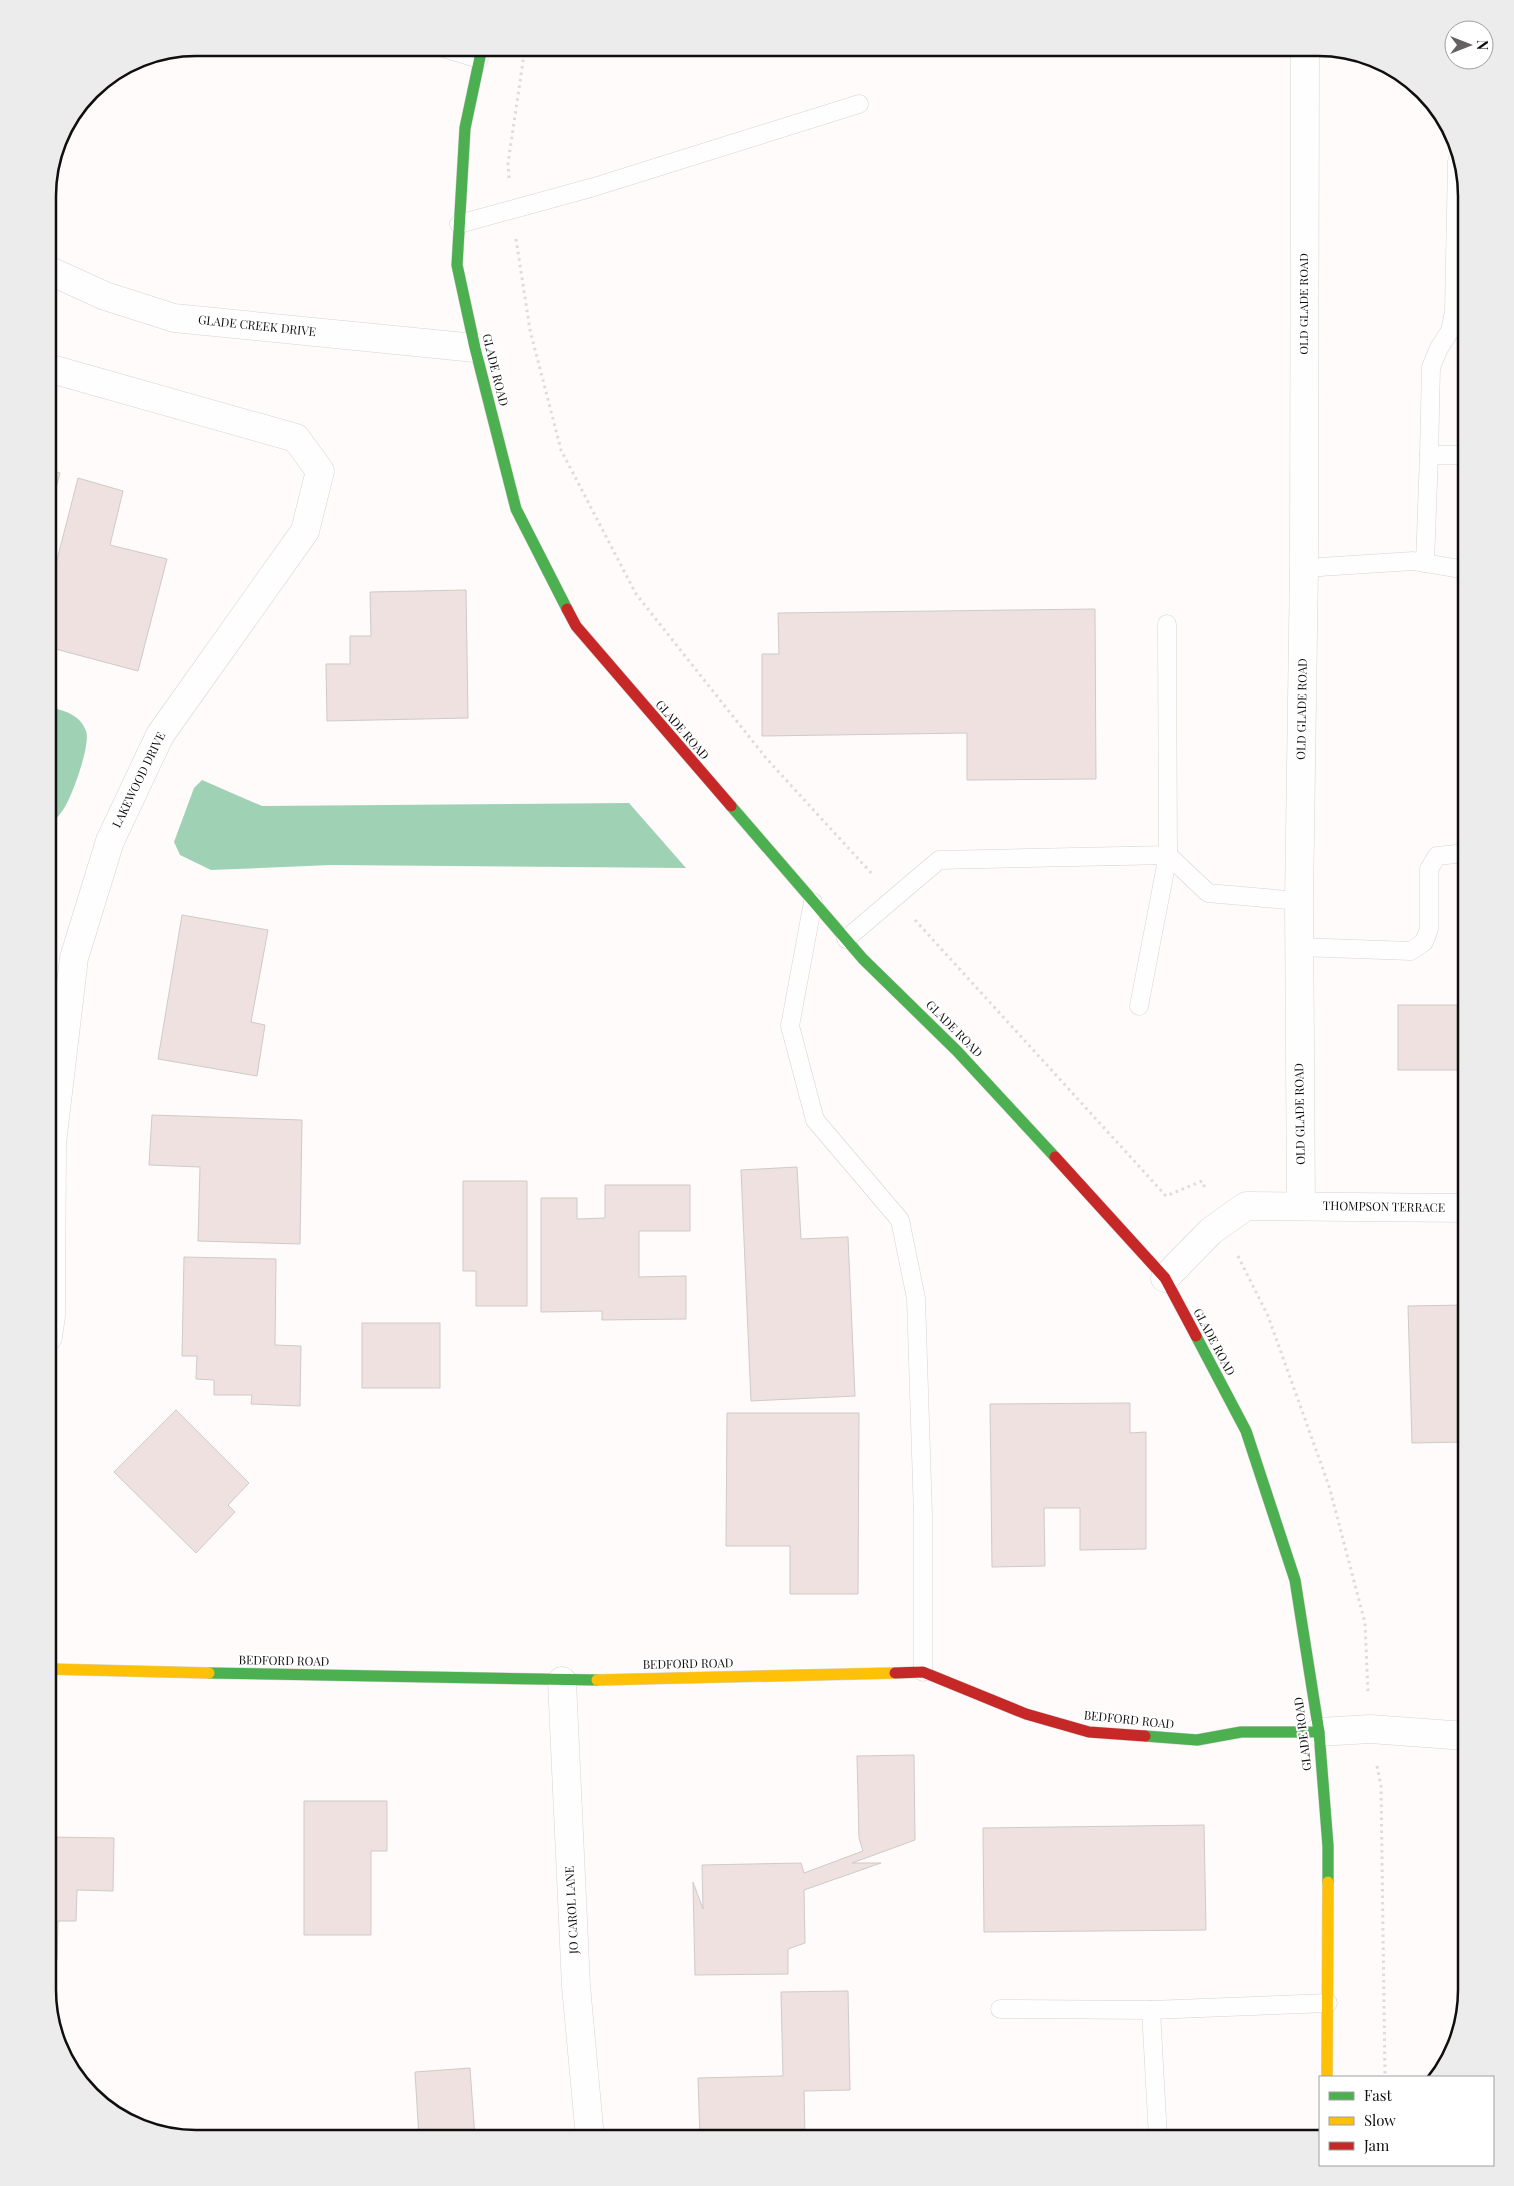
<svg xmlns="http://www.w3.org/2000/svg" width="1514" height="2186" font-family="'Playfair Display',serif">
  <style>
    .water { fill: #9fd2b5 }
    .building { fill: #efe1df; stroke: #cdcbca }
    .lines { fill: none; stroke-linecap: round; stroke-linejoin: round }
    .lane-casing { stroke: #d6d4d3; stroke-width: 19 }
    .street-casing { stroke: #d6d4d3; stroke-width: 29 }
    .fast-casing { stroke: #d6d4d3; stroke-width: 12 }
    .slow-casing { stroke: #d6d4d3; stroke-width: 12 }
    .jam-casing { stroke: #d6d4d3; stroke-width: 12 }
    .path { stroke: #dcdcdb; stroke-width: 3; stroke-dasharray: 2.5 4; stroke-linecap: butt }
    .lane { stroke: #fffefe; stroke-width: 18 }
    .street { stroke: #fffefe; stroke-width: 28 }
    .fast { stroke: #4caf50; stroke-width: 11 }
    .slow { stroke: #ffc107; stroke-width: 11 }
    .jam { stroke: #c62828; stroke-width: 11 }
    .labels { text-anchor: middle; stroke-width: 4; stroke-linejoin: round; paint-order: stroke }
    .street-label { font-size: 12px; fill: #100e0e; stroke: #fff }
    .rim { fill: none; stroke: #100e0e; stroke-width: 2.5 }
  </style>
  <rect width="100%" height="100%" fill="#fefbfa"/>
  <g class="water">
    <path d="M48,707c15,3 32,7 38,24 5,13 -13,62 -20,74 -5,9 -11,15 -18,21z"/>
    <polygon points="202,780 262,806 629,803 686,868 331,865 211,870 180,855 174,842 194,788"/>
  </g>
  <g class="building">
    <polygon points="48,469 60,473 48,517"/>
    <polygon points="78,478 123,491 110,545 167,559 138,671 48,647 48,595"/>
    <polygon points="466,590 468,718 327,721 326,664 350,664 350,636 371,636 370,592"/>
    <polygon points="1095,609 1096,779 967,780 967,733 762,736 762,654 779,654 778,613"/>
    <polygon points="182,915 268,930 251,1022 265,1025 257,1076 158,1059"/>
    <rect x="1398" y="1005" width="68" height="65"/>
    <polygon points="152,1115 302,1120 300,1244 198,1241 200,1167 149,1165"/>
    <polygon points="797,1167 801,1239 848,1237 855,1396 751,1401 741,1170"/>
    <polygon points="463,1181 527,1181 527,1306 476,1306 476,1271 463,1271"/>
    <polygon points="605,1185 690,1185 690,1231 639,1231 639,1277 686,1276 686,1319 602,1320 602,1311 541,1312 541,1198 577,1198 577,1219 605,1218"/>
    <polygon points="184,1257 276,1259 275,1345 301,1346 300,1406 251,1404 252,1395 214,1395 214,1380 196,1379 197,1356 182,1356"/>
    <polygon points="1466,1305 1466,1442 1412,1443 1408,1306"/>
    <rect x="362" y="1323" width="78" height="65"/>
    <polygon points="1130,1403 1130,1433 1146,1432 1146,1549 1080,1550 1080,1508 1044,1508 1045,1566 992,1567 990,1404"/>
    <polygon points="176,1410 249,1483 228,1505 235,1512 196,1553 114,1472"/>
    <polygon points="727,1413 859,1413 858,1594 790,1594 790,1546 726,1546"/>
    <polygon points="48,1468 50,1468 48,1534"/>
    <polygon points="914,1755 915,1840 852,1863 881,1863 804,1890 805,1943 788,1949 788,1974 695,1975 693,1882 703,1909 702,1865 801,1863 804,1873 863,1851 859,1838 857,1756"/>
    <polygon points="304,1801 387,1801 387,1851 371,1851 371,1935 304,1935"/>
    <polygon points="1204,1825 1206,1930 984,1932 983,1828"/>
    <polygon points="48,1837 114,1838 113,1891 77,1890 76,1921 58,1921 57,1960 48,1960"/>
    <polygon points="848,1991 850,2090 804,2091 805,2138 700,2138 698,2078 783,2076 781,1992"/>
    <polygon points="470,2068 475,2138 419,2138 415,2072"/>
  </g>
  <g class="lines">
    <g class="lane-casing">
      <g id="lane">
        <polyline points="443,48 479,59"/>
        <polyline points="459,224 594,187 859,104"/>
        <polyline points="1429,455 1431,367 1439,348 1450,331 1454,312 1457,161"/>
        <polyline points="1425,563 1429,455 1466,455"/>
        <polyline points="1304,568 1413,561 1466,570"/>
        <polyline points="813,902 790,1026 815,1120 900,1220 916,1298 923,1515 923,1672"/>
        <polyline points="846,939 939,860 1168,855 1208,893 1299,901"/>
        <polyline points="1299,947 1411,951 1424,942 1429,929 1429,869 1437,856 1466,853"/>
        <polyline points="1139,1006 1168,855 1167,624"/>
        <polyline points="1000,2009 1151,2010"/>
        <polyline points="1158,2138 1151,2010 1328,2003"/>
      </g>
    </g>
    <g class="street-casing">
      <g id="street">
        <polyline points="48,270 105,296 174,318 475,348"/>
        <polyline points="1301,1206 1299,901 1304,568 1305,48"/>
        <polyline points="1165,1278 1211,1231 1246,1206 1466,1208"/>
        <polyline points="48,1337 51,1316 52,1143 74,958 110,841 160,735 305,531 320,471 296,438 48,368"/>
        <polyline points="562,1681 576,1986 590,2138"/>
        <polyline points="1319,1732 1370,1729 1466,1736"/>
      </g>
    </g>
    <g class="fast-casing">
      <g id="fast">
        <polyline points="482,48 465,128 457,265 475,348 516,509 567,609"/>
        <polyline points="731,806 863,959 957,1051 1055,1157"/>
        <polyline points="1196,1336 1246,1431 1295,1580 1319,1732 1328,1846 1328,1882"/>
        <polyline points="209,1673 597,1680"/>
        <polyline points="1145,1736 1197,1740 1241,1732 1319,1732"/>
      </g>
    </g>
    <g class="slow-casing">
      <g id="slow">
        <polyline points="48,1669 209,1673"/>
        <polyline points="597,1680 895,1673"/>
        <polyline points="1327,2077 1328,1882"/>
      </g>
    </g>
    <g class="jam-casing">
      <g id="jam">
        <polyline points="567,609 576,626 731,806"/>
        <polyline points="1055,1157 1165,1278 1196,1336"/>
        <polyline points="895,1673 923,1672 1026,1714 1089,1732 1145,1736"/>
      </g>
    </g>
    <g class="path">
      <polyline points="509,178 508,163 525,48"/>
      <polyline points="516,239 530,330 561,450 636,594 766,758 873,875"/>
      <polyline points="915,920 1166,1196 1202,1181 1206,1190"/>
      <polyline points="1238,1256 1268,1316 1329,1486 1365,1623 1368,1693"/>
      <polyline points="1377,1766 1381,1786 1385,2077"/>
    </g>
    <use href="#lane" class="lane"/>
    <use href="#street" class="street"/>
    <use href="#fast" class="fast"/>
    <use href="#slow" class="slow"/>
    <use href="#jam" class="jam"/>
  </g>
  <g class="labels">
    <g class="street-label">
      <text transform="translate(1304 304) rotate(-90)" y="4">OLD GLADE ROAD</text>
      <text transform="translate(257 326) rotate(6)" y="4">GLADE CREEK DRIVE</text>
      <text transform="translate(495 370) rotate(76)" y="4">GLADE ROAD</text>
      <text transform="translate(1302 709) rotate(-89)" y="4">OLD GLADE ROAD</text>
      <text transform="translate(682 730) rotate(49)" y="4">GLADE ROAD</text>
      <text transform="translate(139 780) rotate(-64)" y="4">LAKEWOOD DRIVE</text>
      <text transform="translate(954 1029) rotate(45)" y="4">GLADE ROAD</text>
      <text transform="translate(1300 1114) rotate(-91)" y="4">OLD GLADE ROAD</text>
      <text transform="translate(1384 1207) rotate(1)" y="4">THOMPSON TERRACE</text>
      <text transform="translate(1214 1342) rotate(62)" y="4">GLADE ROAD</text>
      <text transform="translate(284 1661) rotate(1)" y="4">BEDFORD ROAD</text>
      <text transform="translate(688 1664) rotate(-1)" y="4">BEDFORD ROAD</text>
      <text transform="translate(1129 1720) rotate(6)" y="4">BEDFORD ROAD</text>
      <text transform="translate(1303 1734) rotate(-97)" y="4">GLADE ROAD</text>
      <text transform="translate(572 1910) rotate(-93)" y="4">JO CAROL LANE</text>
    </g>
  </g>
  <path d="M0 0H1514V2186H0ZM196 56H1318A140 140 0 0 1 1458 196V1990A140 140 0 0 1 1318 2130H196A140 140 0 0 1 56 1990V196A140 140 0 0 1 196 56Z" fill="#ececec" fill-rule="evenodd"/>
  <path class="rim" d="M196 56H1318A140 140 0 0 1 1458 196V1990A140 140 0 0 1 1318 2130H196A140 140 0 0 1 56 1990V196A140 140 0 0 1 196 56Z"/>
  <rect x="1319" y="2076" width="175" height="90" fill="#ffffff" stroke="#9f9f9f"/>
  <rect x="1329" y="2092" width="25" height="8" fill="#4caf50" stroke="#9f9f9f"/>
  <text x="1364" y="2101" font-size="15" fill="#100e0e">Fast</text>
  <rect x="1329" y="2117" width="25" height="8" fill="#ffc107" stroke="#9f9f9f"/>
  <text x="1364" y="2126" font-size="15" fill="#100e0e">Slow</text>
  <rect x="1329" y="2142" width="25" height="8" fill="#c62828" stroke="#9f9f9f"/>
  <text x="1364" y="2151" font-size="15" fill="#100e0e">Jam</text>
  <g transform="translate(1469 45) rotate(90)"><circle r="24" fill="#ffffff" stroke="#9f9f9f"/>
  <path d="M0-4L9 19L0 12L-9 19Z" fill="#636161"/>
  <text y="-8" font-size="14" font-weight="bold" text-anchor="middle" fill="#100e0e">N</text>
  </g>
</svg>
